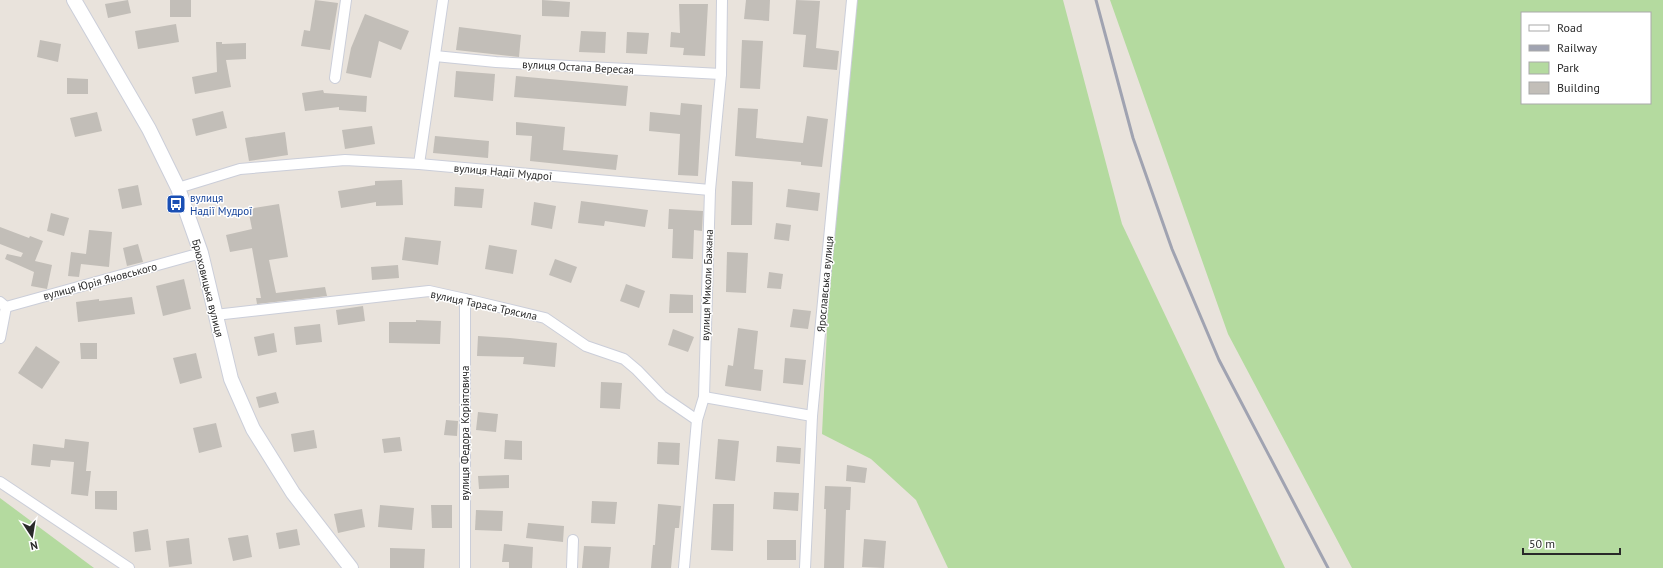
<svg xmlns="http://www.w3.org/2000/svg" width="1663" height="568" font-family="'PT Sans',sans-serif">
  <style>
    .green { fill: #b4da9f; fill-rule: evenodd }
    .building { fill: #c2beb8 }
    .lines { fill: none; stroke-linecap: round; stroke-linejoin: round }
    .street-casing { stroke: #cbced9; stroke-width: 12 }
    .secondary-casing { stroke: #cbced9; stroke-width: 16 }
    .street { stroke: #fff; stroke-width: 10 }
    .secondary { stroke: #fff; stroke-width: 14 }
    .rail { stroke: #a0a3b1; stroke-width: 3 }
    .labels { text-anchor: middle; stroke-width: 3; stroke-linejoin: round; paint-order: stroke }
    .street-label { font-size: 11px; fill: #292929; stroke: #fff }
    .transit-label { font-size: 11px; fill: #164399; stroke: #fff; text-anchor: start }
  </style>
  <rect width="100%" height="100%" fill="#e9e3dc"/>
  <g class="green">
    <polygon points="855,0 1063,0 1122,224 1285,568 948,568 916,500 871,459 822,434 830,267"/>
    <path d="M1110,0h553v568h-311l-124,-234zM1522,13h128v90h-128z"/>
    <polygon points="0,498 94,568 0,568"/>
  </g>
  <g class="building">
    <polygon points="128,0 131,13 108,18 105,4"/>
    <rect x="170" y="0" width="21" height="17"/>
    <polygon points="315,0 338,3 330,50 301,46 304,30 310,31"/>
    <polygon points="542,0 570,2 569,17 542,16"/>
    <polygon points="746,0 770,0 769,21 744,19"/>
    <polygon points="796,0 820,1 816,48 839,51 837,70 803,67 806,35 793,34"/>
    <polygon points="679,4 708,4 705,56 683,55 684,48 670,47 671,32 680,33"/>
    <polygon points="365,14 409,31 401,50 379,41 371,78 346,73 351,48"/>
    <polygon points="176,24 179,42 138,49 135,31"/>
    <polygon points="459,27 521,35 519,57 456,50"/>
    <polygon points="581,31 606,32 605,53 579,52"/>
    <polygon points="627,32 649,33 647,54 626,53"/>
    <polygon points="40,40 61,44 58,62 37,57"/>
    <polygon points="742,40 763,41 760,89 740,88"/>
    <polygon points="216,42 222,42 222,44 246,43 246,59 226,60 231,87 195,94 192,77 217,72"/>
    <polygon points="456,71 495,74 493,101 454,97"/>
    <polygon points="516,76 628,86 626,106 514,97"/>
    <polygon points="67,78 88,79 88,94 67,94"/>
    <polygon points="323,90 324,93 367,96 366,112 339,110 339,107 305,111 302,93"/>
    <polygon points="681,103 702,105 698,176 678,175 680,134 649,131 650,112 680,115"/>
    <polygon points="738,108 758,109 756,138 803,143 807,116 828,119 822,167 801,165 801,162 735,156"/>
    <polygon points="223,111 227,128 196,136 192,119"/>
    <polygon points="97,112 102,131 75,137 70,118"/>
    <polygon points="516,122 565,127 563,150 618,155 616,170 530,161 532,136 516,135"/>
    <polygon points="372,126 375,144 345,149 342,130"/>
    <polygon points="285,132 288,155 249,161 245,138"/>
    <polygon points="435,136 489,141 488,158 433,153"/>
    <polygon points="402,180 403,205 376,206 376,202 341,208 338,191 375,185 375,181"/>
    <polygon points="732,181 753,182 752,225 731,225"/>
    <polygon points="138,185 142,205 122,209 118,189"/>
    <polygon points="455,187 484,189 482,208 454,206"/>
    <polygon points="788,189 820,193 818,211 786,207"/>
    <polygon points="581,201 648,210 645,227 605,221 604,226 578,223"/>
    <polygon points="534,202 556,206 552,229 531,225"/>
    <polygon points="279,204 288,257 269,260 276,293 325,287 327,296 257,304 256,298 261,298 252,248 230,252 226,235 252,229 248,209"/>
    <polygon points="669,209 703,211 702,231 694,230 693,259 672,258 673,229 668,229"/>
    <polygon points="51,213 69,218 64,236 47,231"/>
    <polygon points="776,223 791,225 789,241 774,239"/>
    <polygon points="0,227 29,238 30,236 43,241 35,261 52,265 47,289 31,286 34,272 5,259 7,254 21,257 23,253 0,244"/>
    <polygon points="89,230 112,232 109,267 81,264 79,277 68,276 71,252 86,254"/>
    <polygon points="405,237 441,241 438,265 402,260"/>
    <polygon points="138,244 143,262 127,266 123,248"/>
    <polygon points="489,245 517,250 513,274 485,269"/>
    <polygon points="727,252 748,253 746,293 726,292"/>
    <polygon points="555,259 577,267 571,283 549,275"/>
    <polygon points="398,265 399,278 372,280 371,267"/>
    <polygon points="769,272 783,274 781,289 767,288"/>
    <polygon points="184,279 191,309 163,316 156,286"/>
    <polygon points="626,284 645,291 639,308 620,301"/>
    <polygon points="670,294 693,295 693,313 669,313"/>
    <polygon points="132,297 135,314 78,322 76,302 99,299 99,301"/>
    <polygon points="363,306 365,321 338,325 336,310"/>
    <polygon points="793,309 811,311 808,329 790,327"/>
    <polygon points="416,320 441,321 440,344 389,343 389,322 416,322"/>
    <polygon points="320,324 322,342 296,345 294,327"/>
    <polygon points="738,328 758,331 754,369 763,370 761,391 725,386 728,365 733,366"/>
    <polygon points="673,329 694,337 688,352 668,345"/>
    <polygon points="274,333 277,352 258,356 254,337"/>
    <polygon points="478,336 510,338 557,343 555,367 523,364 524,357 477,356"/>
    <polygon points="80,343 97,343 97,359 81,359"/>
    <polygon points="36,346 60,362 42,389 18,373"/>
    <polygon points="196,353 202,378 180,384 173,358"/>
    <polygon points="785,358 806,360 803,385 783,383"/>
    <polygon points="601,382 622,383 620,409 600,408"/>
    <polygon points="276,392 279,403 259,408 256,397"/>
    <polygon points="478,412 498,414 496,432 476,430"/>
    <polygon points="446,420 458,421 457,436 444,435"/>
    <polygon points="216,423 222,447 199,453 193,428"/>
    <polygon points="314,430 317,448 294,452 291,434"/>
    <polygon points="400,437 402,451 384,453 382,439"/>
    <polygon points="65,439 89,442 86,471 91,471 88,496 71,494 74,462 51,460 50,467 31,465 33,444 64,448"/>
    <polygon points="718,439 739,441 735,481 715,479"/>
    <polygon points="505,440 522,441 522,460 504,459"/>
    <polygon points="658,442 680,443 679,465 657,464"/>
    <polygon points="777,446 801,448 800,464 776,462"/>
    <polygon points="847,465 867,468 865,483 846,481"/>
    <polygon points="509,475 509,488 479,489 478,476"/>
    <polygon points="825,486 851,487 850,510 846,510 844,568 824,568 826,509 824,509"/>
    <polygon points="95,491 117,491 117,510 95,509"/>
    <polygon points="774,492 799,493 798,511 773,509"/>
    <polygon points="592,501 617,502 615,524 591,523"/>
    <polygon points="658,504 681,506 679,528 675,528 671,568 651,568 653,545 655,545"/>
    <polygon points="713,504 734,504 733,551 711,550"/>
    <polygon points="380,505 414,508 412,530 378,527"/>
    <polygon points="431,505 452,505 452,528 432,528"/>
    <polygon points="362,509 365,527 338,533 334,514"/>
    <polygon points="476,510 503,511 502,531 475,530"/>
    <polygon points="528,523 564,526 563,542 526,538"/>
    <polygon points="148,529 151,550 135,552 133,532"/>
    <polygon points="297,529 300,545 279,549 276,533"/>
    <polygon points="248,535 252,557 233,561 228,538"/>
    <polygon points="189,538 192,564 169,567 166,541"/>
    <polygon points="864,539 886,541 884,568 862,567"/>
    <rect x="767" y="540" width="29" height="20"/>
    <polygon points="504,544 533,547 532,568 509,568 509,562 502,562"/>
    <polygon points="584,546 611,547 609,568 582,568"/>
    <polygon points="390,548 425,549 424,568 390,568"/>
  </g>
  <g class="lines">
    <g class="street-casing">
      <g id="street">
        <polyline points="435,56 496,62 721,74"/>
        <polyline points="335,78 346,0"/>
        <polyline points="419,164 443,0"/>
        <polyline points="178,188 240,169 345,160 419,164 710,190"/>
        <polyline points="465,299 465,568"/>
        <polyline points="0,302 6,307 201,253"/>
        <polyline points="215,315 429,291 465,299 545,318 586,346 624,359 637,370 662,396 697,420"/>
        <polyline points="0,338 6,307"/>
        <polyline points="704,397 812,416"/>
        <polyline points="0,482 129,568"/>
        <polyline points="572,568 573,540"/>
        <polyline points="684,568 697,420 704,397 710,190 721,74 722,0"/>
        <polyline points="805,568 812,416 852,0"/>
      </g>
    </g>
    <g class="secondary-casing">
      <polyline id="secondary" points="74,0 149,129 178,188 201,253 231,379 253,429 293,493 351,568"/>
    </g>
    <use href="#street" class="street"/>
    <use href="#secondary" class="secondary"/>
    <polyline class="rail" points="1096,0 1133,138 1172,249 1219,360 1328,568"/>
  </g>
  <defs>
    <g id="bus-square" transform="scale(1)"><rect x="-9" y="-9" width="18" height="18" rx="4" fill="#1a4fb4" stroke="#fff"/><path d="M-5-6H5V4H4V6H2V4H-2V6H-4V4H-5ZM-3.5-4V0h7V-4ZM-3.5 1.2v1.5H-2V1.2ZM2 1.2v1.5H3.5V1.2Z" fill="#fff"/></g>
  </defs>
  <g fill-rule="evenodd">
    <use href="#bus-square" x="176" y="204"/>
  </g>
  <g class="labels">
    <g class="street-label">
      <text transform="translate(578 67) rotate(3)" y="4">вулиця Остапа Вересая</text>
      <text transform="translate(503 172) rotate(5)" y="4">вулиця Надії Мудрої</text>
      <text transform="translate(100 281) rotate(-15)" y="4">вулиця Юрія Яновського</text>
      <text transform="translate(825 284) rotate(-85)" y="4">Ярославська вулиця</text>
      <text transform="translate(707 285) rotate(-88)" y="4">вулиця Миколи Бажана</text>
      <text transform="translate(208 288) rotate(76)" y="4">Брюховицька вулиця</text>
      <text transform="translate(484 305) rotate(12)" y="4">вулиця Тараса Трясила</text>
      <text transform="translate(465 433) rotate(-90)" y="4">вулиця Федора Коріятовича</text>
    </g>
    <g class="transit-label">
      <text x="190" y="202">вулиця<tspan x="190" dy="13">Надії Мудрої</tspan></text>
    </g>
  </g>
  <rect x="1521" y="12" width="130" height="92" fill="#ffffff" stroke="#a9a9a9"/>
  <rect x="1529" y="25" width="20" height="6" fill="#ffffff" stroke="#a9a9a9"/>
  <text x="1557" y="32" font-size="12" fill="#292929">Road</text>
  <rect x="1529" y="45" width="20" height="6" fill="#a0a3b1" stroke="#a9a9a9"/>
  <text x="1557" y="52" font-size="12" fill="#292929">Railway</text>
  <rect x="1529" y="62" width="20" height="12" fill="#b4da9f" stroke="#a9a9a9"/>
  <text x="1557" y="72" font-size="12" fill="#292929">Park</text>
  <rect x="1529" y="82" width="20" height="12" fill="#c2beb8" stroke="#a9a9a9"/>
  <text x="1557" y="92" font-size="12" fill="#292929">Building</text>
  <g transform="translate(32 536) rotate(168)" stroke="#ffffff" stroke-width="3" paint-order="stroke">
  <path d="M0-3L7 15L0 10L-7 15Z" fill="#292929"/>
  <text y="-6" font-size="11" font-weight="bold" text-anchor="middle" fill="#292929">N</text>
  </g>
  <path d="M1523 548v6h97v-6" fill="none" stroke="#292929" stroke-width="2"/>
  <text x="1529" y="548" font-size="12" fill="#292929" stroke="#ffffff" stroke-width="3" paint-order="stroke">50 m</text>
</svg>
